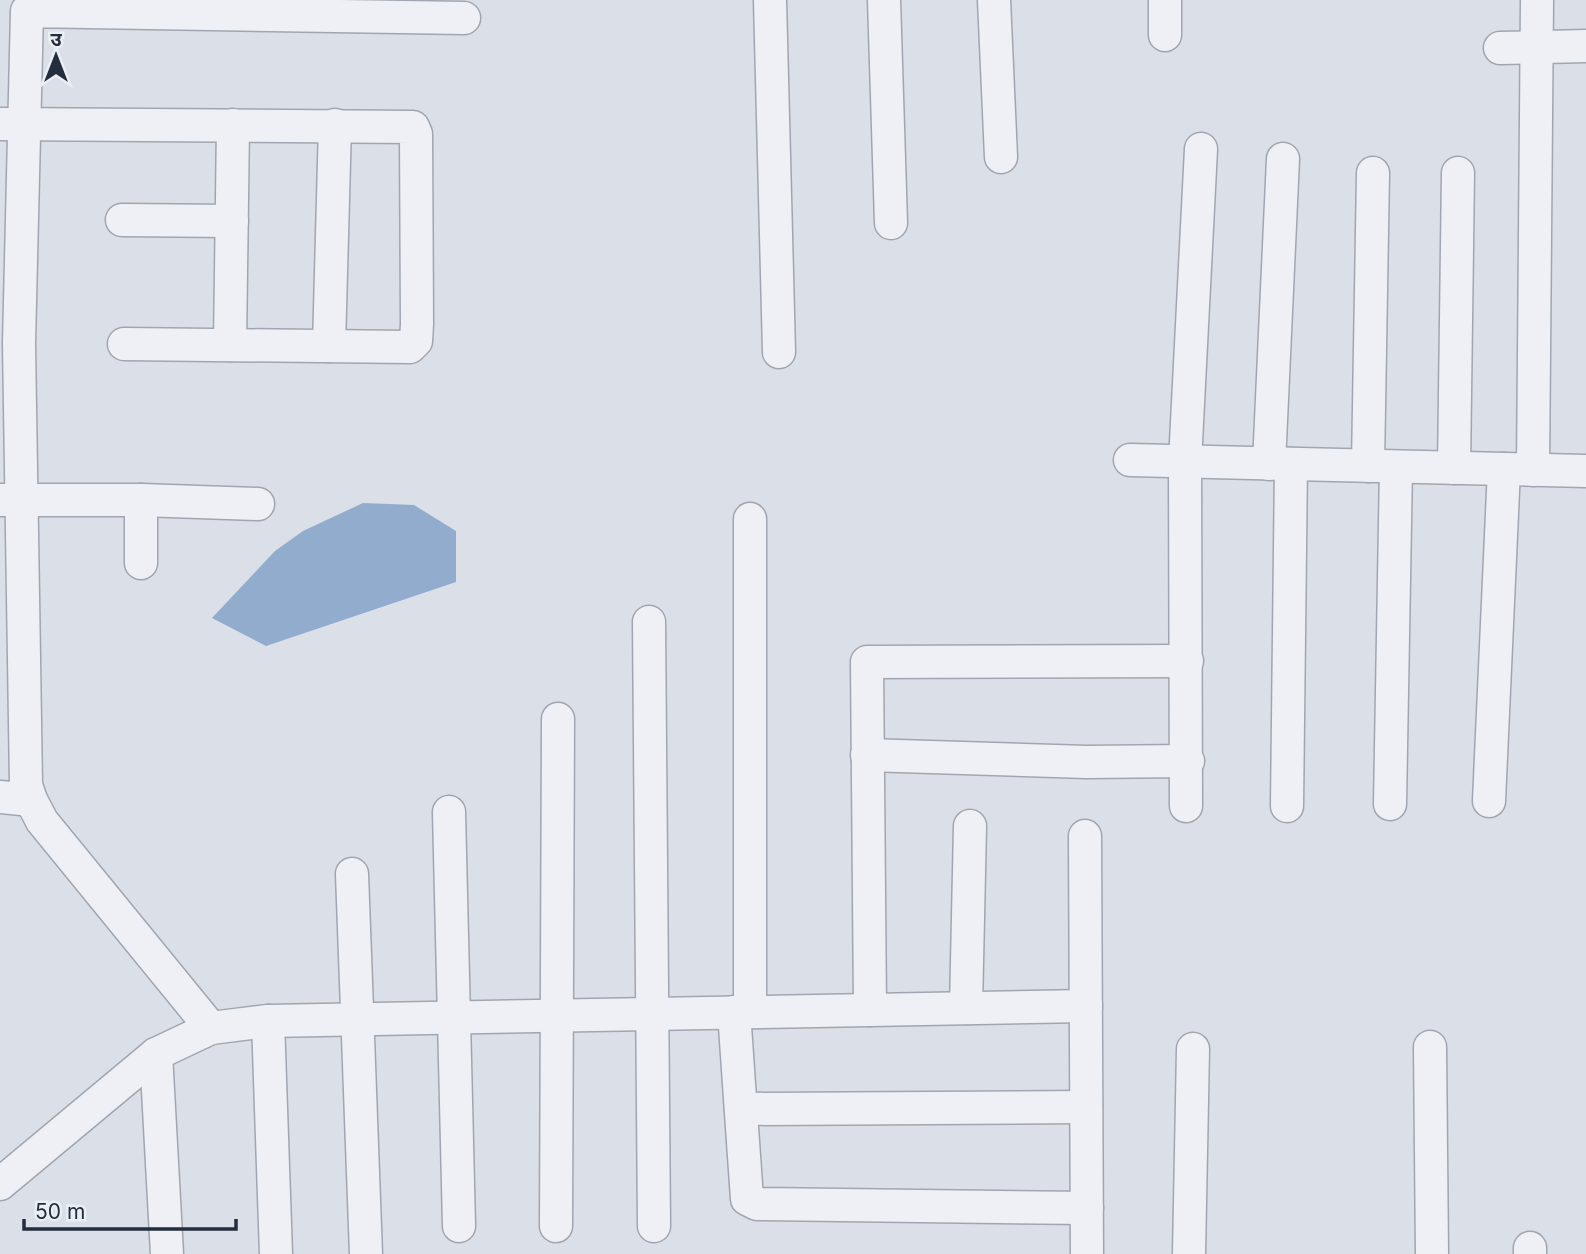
<svg xmlns="http://www.w3.org/2000/svg" width="1586" height="1254" font-family="Inter,'Noto Sans Devanagari',sans-serif">
  <style>
    .water { fill: #91accc }
    .lines { fill: none; stroke-linecap: round; stroke-linejoin: round }
    .minor-casing { stroke: #a0a6b1; stroke-width: 35 }
    .minor { stroke: #eef0f5; stroke-width: 32 }
  </style>
  <rect width="100%" height="100%" fill="#dbdfe7"/>
  <polygon class="water" points="363,503 414,505 456,531 456,582 266,646 212,618 275,551 303,531"/>
  <g class="lines">
    <g class="minor-casing">
      <g id="minor">
        <polyline points="770,0 779,352"/>
        <polyline points="884,0 891,223"/>
        <polyline points="994,0 1001,157"/>
        <polyline points="1165,0 1165,35"/>
        <polyline points="1500,48 1586,46"/>
        <polyline points="0,124 413,127 416,134 417,324 416,341 410,347 124,344"/>
        <polyline points="122,220 232,221"/>
        <polyline points="230,345 233,125"/>
        <polyline points="329,346 335,125"/>
        <polyline points="1130,460 1586,471"/>
        <polyline points="1269,464 1283,159"/>
        <polyline points="1368,466 1373,173"/>
        <polyline points="1454,468 1458,173"/>
        <polyline points="1533,470 1537,0"/>
        <polyline points="1,500 141,500 258,504"/>
        <polyline points="141,500 141,563"/>
        <polyline points="750,519 750,1012"/>
        <polyline points="649,622 654,1226"/>
        <polyline points="867,755 1086,762 1188,761"/>
        <polyline points="0,797 31,800"/>
        <polyline points="1489,801 1504,469"/>
        <polyline points="1390,804 1396,467"/>
        <polyline points="1186,806 1185,462 1201,149"/>
        <polyline points="1287,806 1291,464"/>
        <polyline points="449,812 459,1226"/>
        <polyline points="1085,836 1087,1254"/>
        <polyline points="352,874 366,1254"/>
        <polyline points="966,1008 970,826"/>
        <polyline points="870,1010 867,662 1187,661"/>
        <polyline points="734,1012 747,1199 757,1204 1087,1208"/>
        <polyline points="268,1021 276,1254"/>
        <polyline points="211,1028 42,821 31,800 26,785 19,343 27,11 464,18"/>
        <polyline points="1430,1047 1432,1254"/>
        <polyline points="156,1054 167,1254"/>
        <polyline points="741,1109 1086,1107"/>
        <polyline points="0,1184 156,1054 211,1028 268,1021 1086,1006"/>
        <polyline points="556,1226 558,719"/>
        <polyline points="1530,1248 1530,1254"/>
        <polyline points="1189,1254 1193,1049"/>
      </g>
    </g>
    <use href="#minor" class="minor"/>
  </g>
  <g transform="translate(56 56)" stroke="#eaeef5" stroke-width="5" paint-order="stroke">
  <path d="M0-5L12 26L0 18L-12 26Z" fill="#232d3e"/>
  <text y="-10" font-size="19" font-weight="bold" text-anchor="middle" fill="#232d3e">उ</text>
  </g>
  <path d="M24 1219v10h212v-10" fill="none" stroke="#232d3e" stroke-width="3.5"/>
  <text x="35" y="1219" font-size="21" fill="#232d3e" stroke="#eaeef5" stroke-width="5" paint-order="stroke">50 m</text>
</svg>
